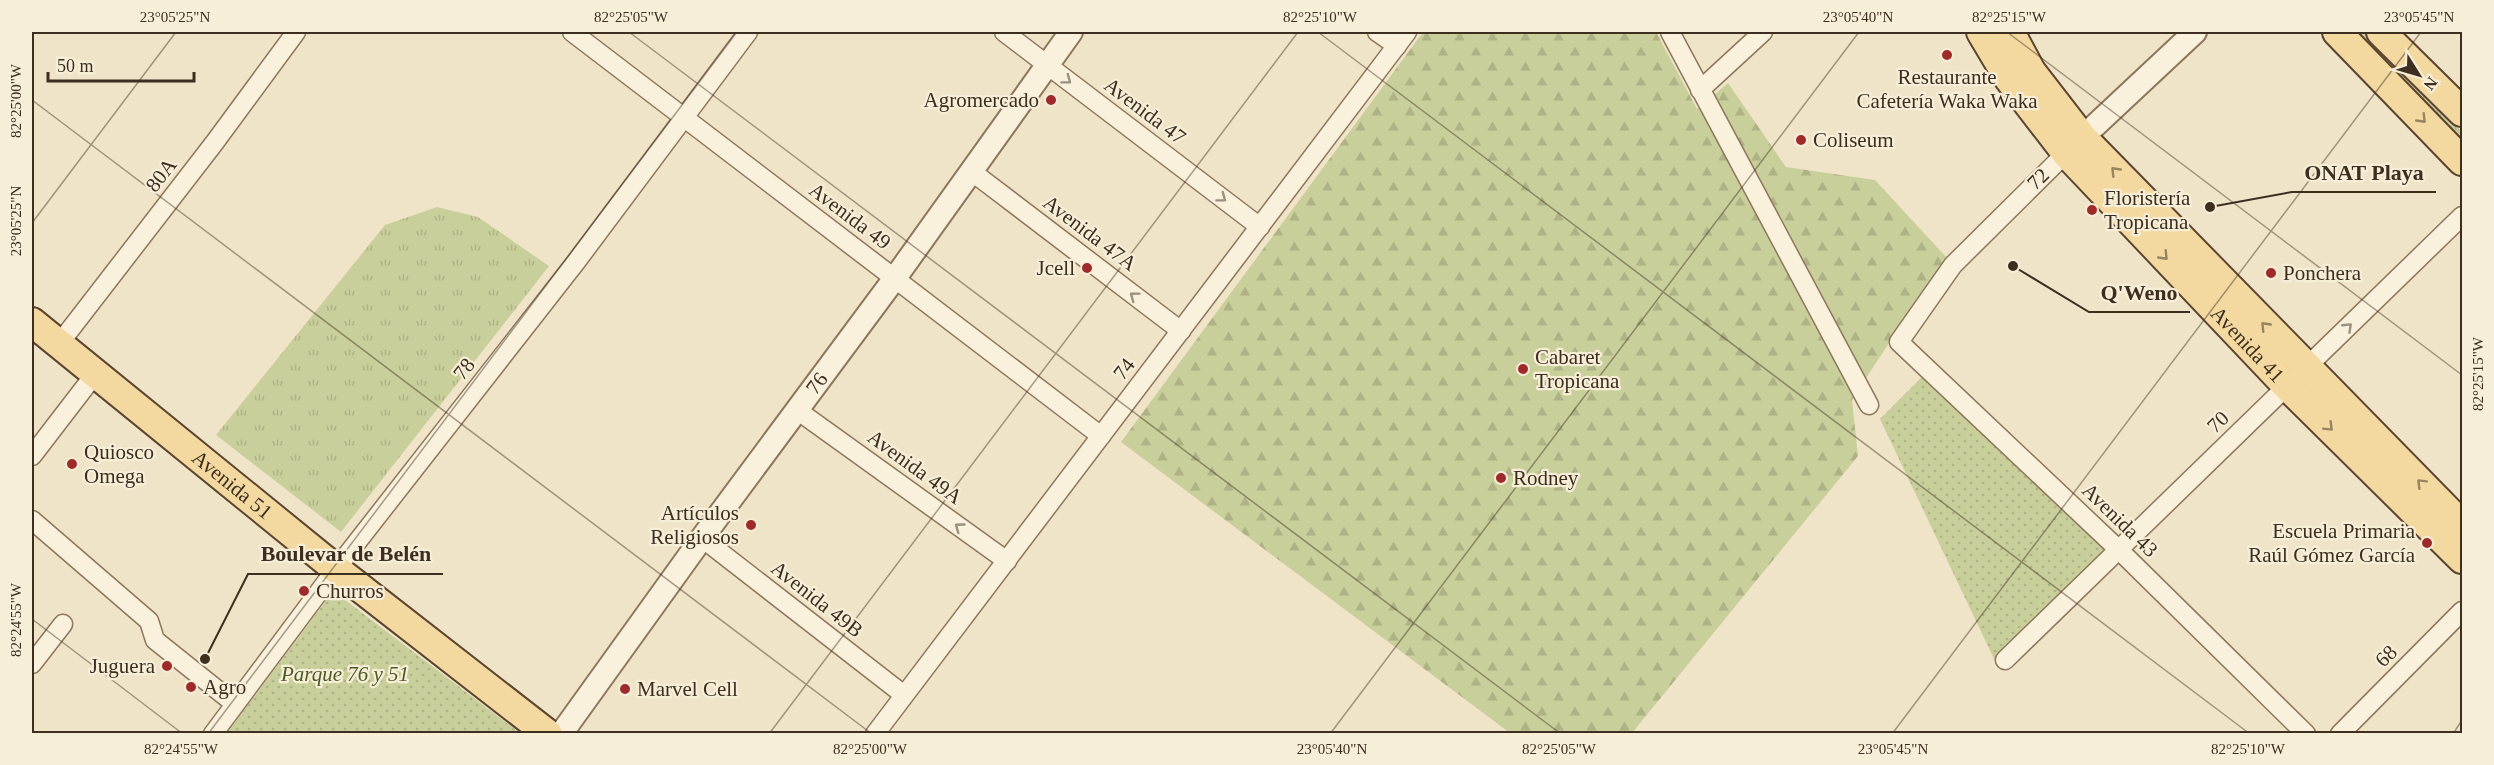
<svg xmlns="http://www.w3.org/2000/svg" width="2494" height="765" font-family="'Times New Roman',serif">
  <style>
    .grass { fill: url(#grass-tufts) }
    .forest { fill: url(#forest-firs) }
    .park { fill: url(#park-dots) }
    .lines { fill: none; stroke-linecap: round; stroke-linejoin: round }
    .minor-casing { stroke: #8d765c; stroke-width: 21 }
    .tertiary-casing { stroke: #8d765c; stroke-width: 26 }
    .primary-casing { stroke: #5b4430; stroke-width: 32 }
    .minor { stroke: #faf1dc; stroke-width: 18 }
    .tertiary { stroke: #faf1dc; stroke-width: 22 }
    .primary { stroke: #f3d9a0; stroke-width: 28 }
    .oneway { stroke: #9c907e }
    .oneway2 { stroke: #988460 }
    .ticks { fill: none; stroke: #3d2e20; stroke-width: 1.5; stroke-opacity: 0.45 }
    .poi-dot { fill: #9e2a2b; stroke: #f7eed8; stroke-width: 2 }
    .labels { text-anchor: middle; stroke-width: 4.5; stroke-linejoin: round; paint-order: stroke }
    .poi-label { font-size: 21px; fill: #3d2e20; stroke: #f7eed8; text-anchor: start }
    .street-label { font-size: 21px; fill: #3d2e20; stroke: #f7eed8 }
    .park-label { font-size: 21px; font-style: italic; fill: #4d5a26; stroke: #f7eed8 }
    .leader { fill: none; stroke: #3d2e20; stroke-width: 2 }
    .callout-dot { fill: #3d2e20; stroke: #f7eed8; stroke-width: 2 }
    .callout-label { font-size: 22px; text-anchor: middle; font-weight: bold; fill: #3d2e20; stroke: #f7eed8; stroke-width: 4.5; stroke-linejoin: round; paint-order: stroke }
    .neatline { fill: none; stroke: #3d2e20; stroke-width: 2 }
    .ticks-label { font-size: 15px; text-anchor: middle; fill: #3d2e20 }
  </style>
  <defs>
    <pattern id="grass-tufts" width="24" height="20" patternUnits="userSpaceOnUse" patternTransform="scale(1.5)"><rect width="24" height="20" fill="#c9cf9b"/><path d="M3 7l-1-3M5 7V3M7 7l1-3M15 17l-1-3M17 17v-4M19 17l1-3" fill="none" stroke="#aeb285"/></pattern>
    <pattern id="forest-firs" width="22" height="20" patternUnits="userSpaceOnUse" patternTransform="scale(1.5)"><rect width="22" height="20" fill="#c9cf9b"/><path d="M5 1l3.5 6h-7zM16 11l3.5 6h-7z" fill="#aeb285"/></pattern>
    <pattern id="park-dots" width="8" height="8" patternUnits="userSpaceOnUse" patternTransform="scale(1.5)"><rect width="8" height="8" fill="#c9cf9b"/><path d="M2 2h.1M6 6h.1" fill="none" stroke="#aeb285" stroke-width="1.8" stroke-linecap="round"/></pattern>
  </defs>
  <rect width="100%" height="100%" fill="#f0e4c8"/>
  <g class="grass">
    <polygon points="2357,32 2365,32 2462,132 2462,141"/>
    <polygon points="437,207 478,217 549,266 341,532 216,435 385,225"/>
  </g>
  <polygon class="forest" points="1423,32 1656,32 1697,109 1728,83 1786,167 1875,180 1948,259 1892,338 1852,400 1858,456 1632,733 1510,733 1121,442"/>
  <g class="park">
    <polygon points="1922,377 2106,550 1995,661 1880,419"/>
    <polygon points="336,593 520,733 227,733 328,598"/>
  </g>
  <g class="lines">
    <g class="minor-casing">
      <g id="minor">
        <polyline points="572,32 1101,436"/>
        <polyline points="1004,32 1260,227"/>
        <polyline points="1377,32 1397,46"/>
        <polyline points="1670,32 1869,405"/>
        <polyline points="1700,90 1763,32"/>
        <polyline points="2066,153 1953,265 1899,342 2118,549 2306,734"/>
        <polyline points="971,171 1181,331"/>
        <polyline points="59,344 215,142 296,32"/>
        <polyline points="797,410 1007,561"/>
        <polyline points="32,456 95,374"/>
        <polyline points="32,520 149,621 155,640 235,704"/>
        <polyline points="702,538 904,695"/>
        <polyline points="2005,660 2462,216"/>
        <polyline points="32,664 63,624"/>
        <polyline points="213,734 336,569 576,262 748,32"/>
        <polyline points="875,734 1407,32"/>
        <polyline points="2340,734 2462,611"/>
      </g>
    </g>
    <g class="tertiary-casing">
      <g id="tertiary">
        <polyline points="2071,148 2195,32"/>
        <path id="s1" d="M561,734l141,-196 193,-260 176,-246"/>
      </g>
    </g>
    <g class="primary-casing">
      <g id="primary">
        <path id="s2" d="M1981,32l28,47 57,74 221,233 175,173"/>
        <polyline points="2010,32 2031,71 2082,137 2462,525"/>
        <polyline points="2337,32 2462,161"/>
        <polyline points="2381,32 2462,112"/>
        <path id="s3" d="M32,322l304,247 212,165"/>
      </g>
    </g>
    <use href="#minor" class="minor"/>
    <use href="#tertiary" class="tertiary"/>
    <use href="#primary" class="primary"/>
  </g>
  <defs><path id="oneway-chevron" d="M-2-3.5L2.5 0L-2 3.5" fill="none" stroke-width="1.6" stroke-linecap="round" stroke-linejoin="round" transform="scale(1.5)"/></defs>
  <g class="oneway">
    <use href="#oneway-chevron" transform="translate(1067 80) rotate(37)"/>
    <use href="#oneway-chevron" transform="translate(1222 198) rotate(37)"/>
    <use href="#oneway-chevron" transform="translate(1134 296) rotate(-143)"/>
    <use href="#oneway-chevron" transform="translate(2348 327) rotate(-44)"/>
    <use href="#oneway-chevron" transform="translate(959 527) rotate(-144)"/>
  </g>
  <g class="oneway2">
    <use href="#oneway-chevron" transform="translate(2422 119) rotate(46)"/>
    <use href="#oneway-chevron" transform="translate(2115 171) rotate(-134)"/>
    <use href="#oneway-chevron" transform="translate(2164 256) rotate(46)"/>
    <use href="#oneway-chevron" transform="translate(2265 326) rotate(-134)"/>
    <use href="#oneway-chevron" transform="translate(2329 427) rotate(45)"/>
    <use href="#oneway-chevron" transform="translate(2421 483) rotate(-135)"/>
  </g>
  <path class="ticks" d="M629,32l932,702M1318,32l932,702M2007,32l455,343M32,100l840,634M32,223l144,-191M32,619l151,115M208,734l529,-702M769,734l529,-702M1330,734l529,-702M1892,734l529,-702M2453,734l9,-14"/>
  <g class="poi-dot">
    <circle cx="1947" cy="55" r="6"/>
    <circle cx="1051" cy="100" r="6"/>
    <circle cx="1801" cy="140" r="6"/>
    <circle cx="2092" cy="210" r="6"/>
    <circle cx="1087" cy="268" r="6"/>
    <circle cx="2271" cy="273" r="6"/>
    <circle cx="1523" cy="369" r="6"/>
    <circle cx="72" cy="464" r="6"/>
    <circle cx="1501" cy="478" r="6"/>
    <circle cx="751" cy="525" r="6"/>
    <circle cx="2427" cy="543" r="6"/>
    <circle cx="304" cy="591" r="6"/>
    <circle cx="167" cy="666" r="6"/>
    <circle cx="191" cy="687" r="6"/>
    <circle cx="625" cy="689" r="6"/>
  </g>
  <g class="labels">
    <g class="poi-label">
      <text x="1947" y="84" text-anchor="middle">Restaurante<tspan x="1947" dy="24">Cafetería Waka Waka</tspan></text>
      <text x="1039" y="107" text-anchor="end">Agromercado</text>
      <text x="1813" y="147">Coliseum</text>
      <text x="2104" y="205">Floristería<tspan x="2104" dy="24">Tropicana</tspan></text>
      <text x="1075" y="275" text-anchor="end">Jcell</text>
      <text x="2283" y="280">Ponchera</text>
      <text x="1535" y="364">Cabaret<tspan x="1535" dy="24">Tropicana</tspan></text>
      <text x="84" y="459">Quiosco<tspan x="84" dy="24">Omega</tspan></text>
      <text x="1513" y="485">Rodney</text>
      <text x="739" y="520" text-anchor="end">Artículos<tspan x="739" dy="24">Religiosos</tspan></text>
      <text x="2415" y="538" text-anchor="end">Escuela Primaria<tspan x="2415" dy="24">Raúl Gómez García</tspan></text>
      <text x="316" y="598">Churros</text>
      <text x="155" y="673" text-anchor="end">Juguera</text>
      <text x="203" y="694">Agro</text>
      <text x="637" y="696">Marvel Cell</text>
    </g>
    <g class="street-label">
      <text transform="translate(1145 111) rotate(37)" y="7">Avenida 47</text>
      <text transform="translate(161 175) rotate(-52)" y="7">80A</text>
      <text transform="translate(2038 179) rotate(-45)" y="7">72</text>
      <text transform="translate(850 216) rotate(37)" y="7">Avenida 49</text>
      <text transform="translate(1090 233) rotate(37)" y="7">Avenida 47A</text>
      <text dy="7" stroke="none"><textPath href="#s2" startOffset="412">Avenida 41</textPath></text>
      <text transform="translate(464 369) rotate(-52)" y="7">78</text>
      <text transform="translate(1124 369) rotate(-53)" y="7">74</text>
      <text dy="7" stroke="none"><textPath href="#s1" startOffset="434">76</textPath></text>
      <text transform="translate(2218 422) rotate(-44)" y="7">70</text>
      <text transform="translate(915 467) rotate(36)" y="7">Avenida 49A</text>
      <text dy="7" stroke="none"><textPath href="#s3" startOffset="258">Avenida 51</textPath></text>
      <text transform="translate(2120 520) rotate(44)" y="7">Avenida 43</text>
      <text transform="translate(817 599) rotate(38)" y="7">Avenida 49B</text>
      <text transform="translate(2386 656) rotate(-45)" y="7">68</text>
    </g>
    <g class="park-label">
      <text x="345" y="681">Parque 76 y 51</text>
    </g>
  </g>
  <path class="leader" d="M2210 207L2292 192H2436M2013 266L2089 312H2190M205 659L248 574H443"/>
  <g class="callout-dot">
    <circle cx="2210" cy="207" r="6"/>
    <circle cx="2013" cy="266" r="6"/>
    <circle cx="205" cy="659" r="6"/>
  </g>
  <g class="callout-label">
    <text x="2364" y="180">ONAT Playa</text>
    <text x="2139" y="300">Q'Weno</text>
    <text x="346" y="561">Boulevar de Belén</text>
  </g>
  <rect width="2494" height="765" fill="none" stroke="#f7eed8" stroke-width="66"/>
  <g transform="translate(2419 75) rotate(127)" stroke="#f7eed8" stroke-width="4.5" paint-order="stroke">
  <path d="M0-4.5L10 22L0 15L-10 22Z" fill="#3d2e20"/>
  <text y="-9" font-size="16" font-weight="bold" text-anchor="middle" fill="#3d2e20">N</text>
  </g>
  <path d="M48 72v9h146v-9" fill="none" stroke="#3d2e20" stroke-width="3"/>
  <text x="57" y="72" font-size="18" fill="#3d2e20" stroke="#f7eed8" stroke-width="4.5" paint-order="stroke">50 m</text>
  <rect x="33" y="33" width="2428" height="699" class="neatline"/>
  <g class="ticks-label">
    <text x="175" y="22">23°05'25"N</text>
    <text x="631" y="22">82°25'05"W</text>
    <text x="1320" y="22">82°25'10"W</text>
    <text x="1858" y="22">23°05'40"N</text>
    <text x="2009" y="22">82°25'15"W</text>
    <text x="2419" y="22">23°05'45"N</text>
    <text transform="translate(16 101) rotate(-90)" y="5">82°25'00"W</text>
    <text transform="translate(16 221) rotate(-90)" y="5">23°05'25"N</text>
    <text transform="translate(2478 374) rotate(-90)" y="5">82°25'15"W</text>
    <text transform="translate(16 620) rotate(-90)" y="5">82°24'55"W</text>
    <text x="181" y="754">82°24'55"W</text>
    <text x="870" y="754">82°25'00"W</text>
    <text x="1332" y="754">23°05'40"N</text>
    <text x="1559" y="754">82°25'05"W</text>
    <text x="1893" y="754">23°05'45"N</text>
    <text x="2248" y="754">82°25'10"W</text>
  </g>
</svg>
